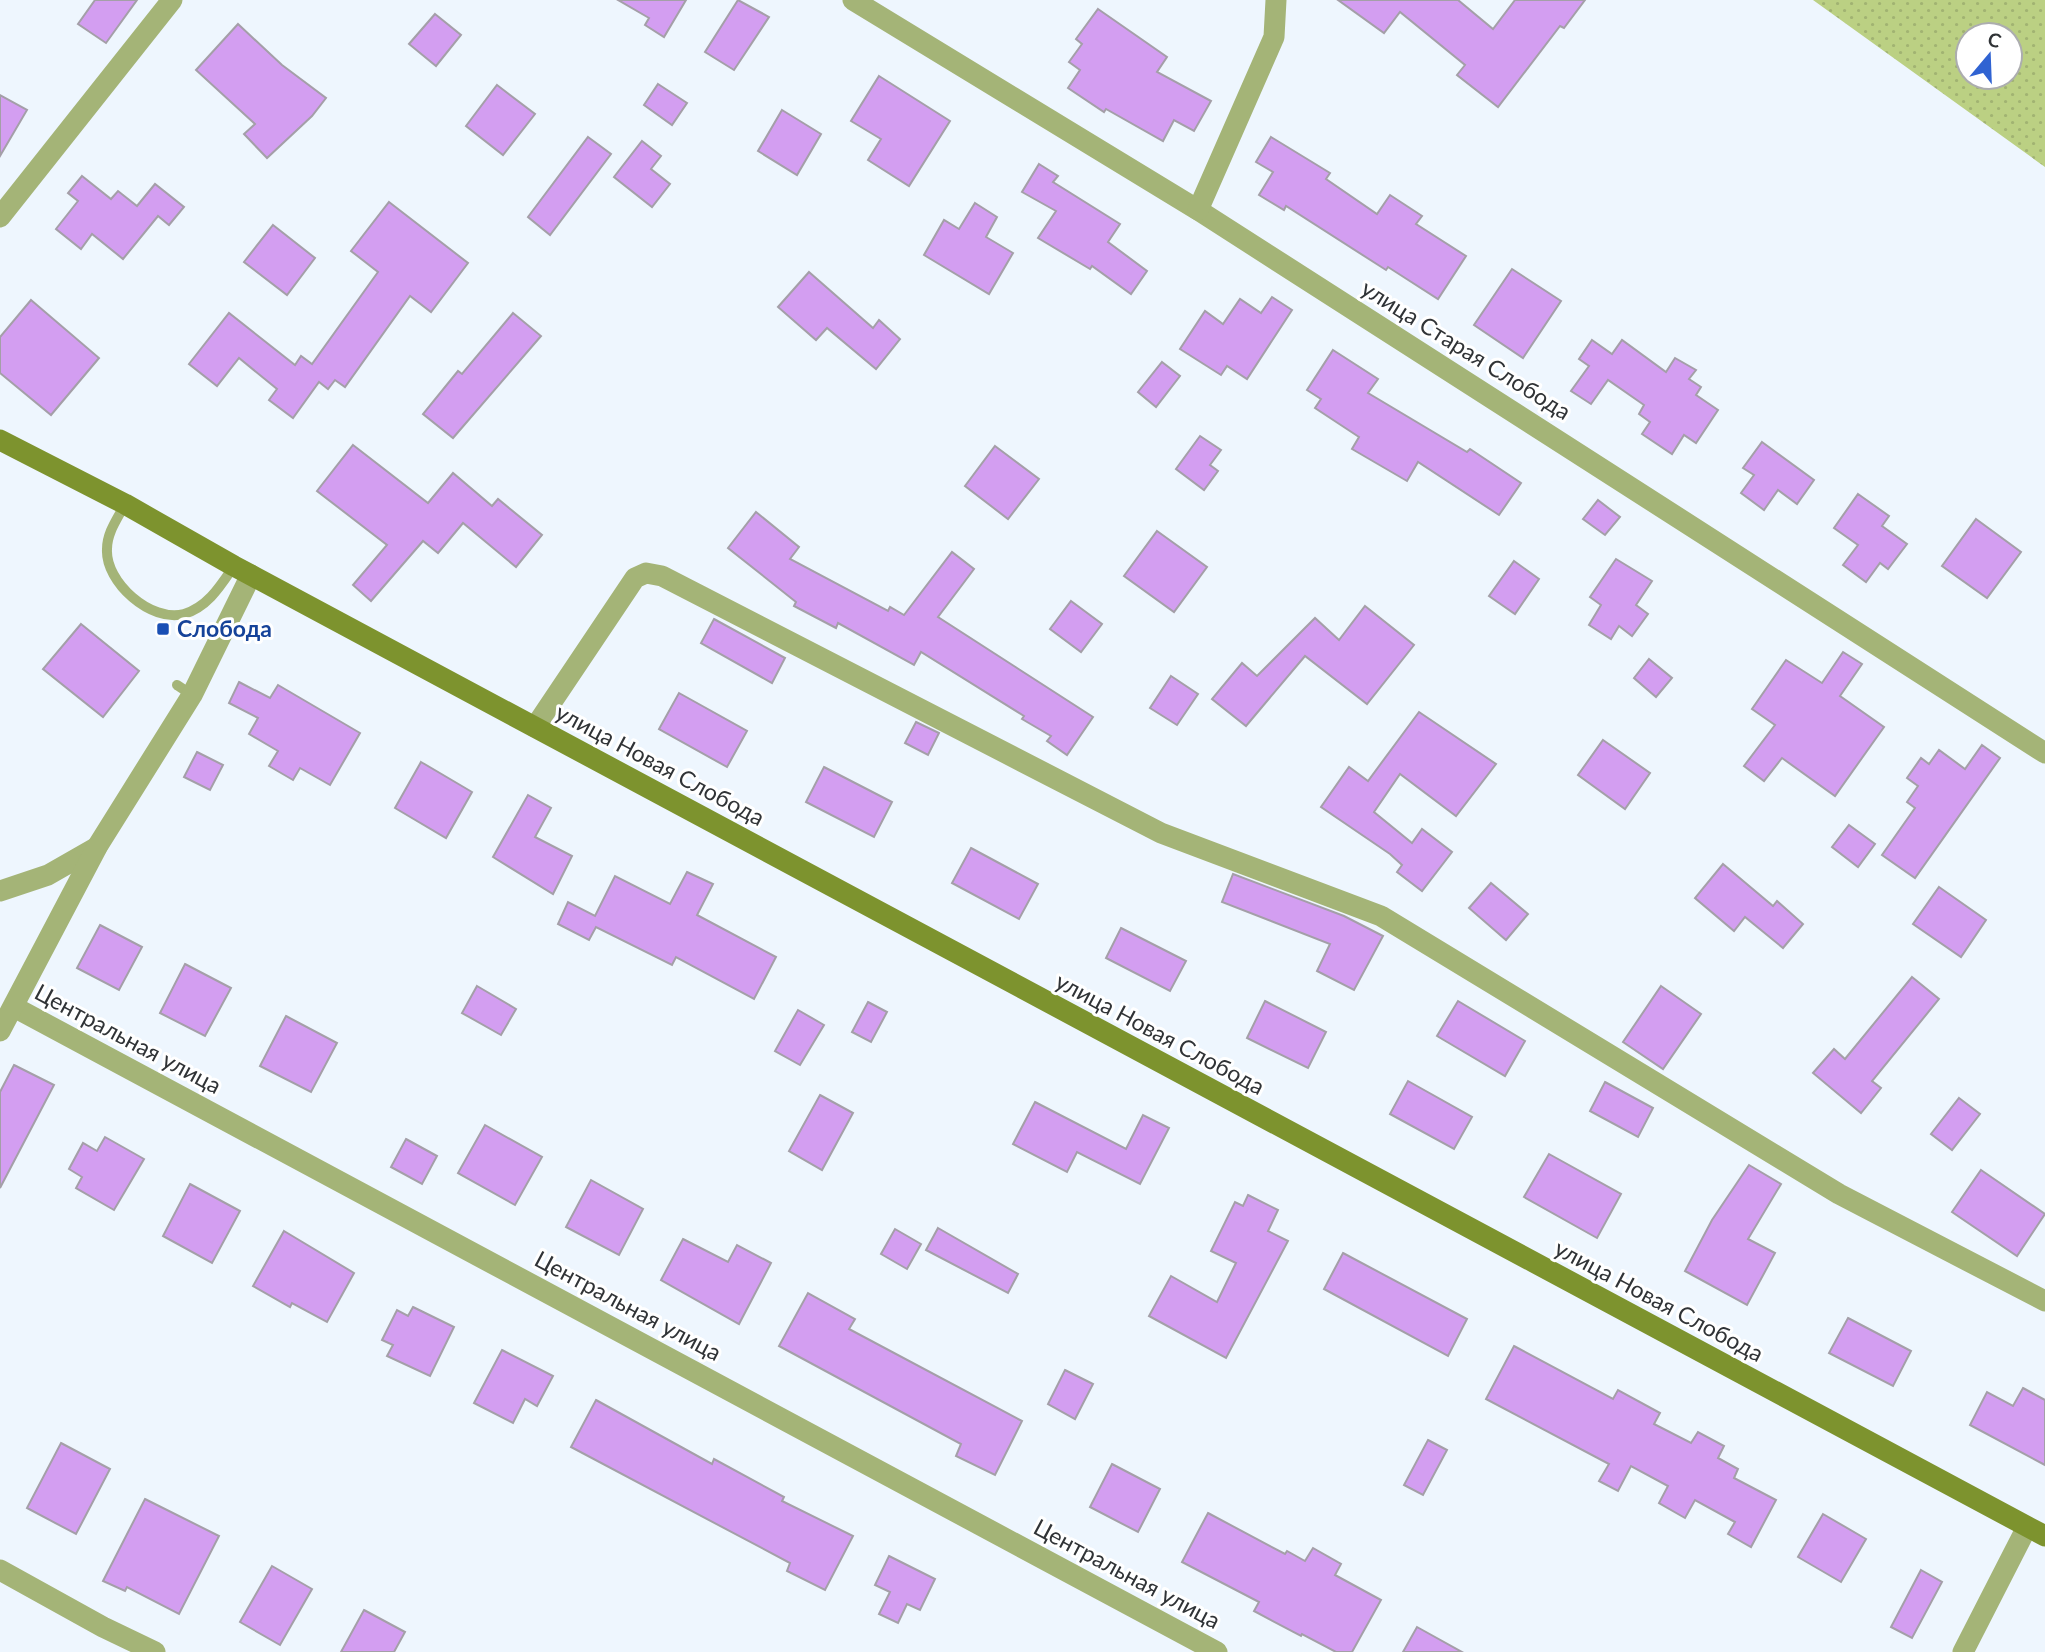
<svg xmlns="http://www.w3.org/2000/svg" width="2045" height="1652" font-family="Lato,sans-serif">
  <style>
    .park { fill: url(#park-dots); fill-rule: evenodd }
    .building { fill: #d39ef1; stroke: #a49fa8; stroke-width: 2 }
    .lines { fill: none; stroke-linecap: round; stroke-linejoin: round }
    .lane { stroke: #a4b477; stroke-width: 10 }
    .street { stroke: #a4b477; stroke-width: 21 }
    .secondary { stroke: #7d932e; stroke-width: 21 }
    .transit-dot { fill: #1a4fb4; stroke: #fff; stroke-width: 2.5 }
    .labels { text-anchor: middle; stroke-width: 6; stroke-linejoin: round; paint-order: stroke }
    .street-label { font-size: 23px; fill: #303336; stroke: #fff }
    .transit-label { font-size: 23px; font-weight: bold; fill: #164399; stroke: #fff; text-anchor: start }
  </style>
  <defs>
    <pattern id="park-dots" width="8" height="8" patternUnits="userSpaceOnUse" patternTransform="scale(1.75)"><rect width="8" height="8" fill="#bbd083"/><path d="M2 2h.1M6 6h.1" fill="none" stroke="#a1b372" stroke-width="1.8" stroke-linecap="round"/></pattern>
  </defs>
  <rect width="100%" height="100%" fill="#eef6fe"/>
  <path class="park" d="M1813,0h232v167zM1968,35h42v42h-42z"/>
  <g class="building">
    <polygon points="95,0 137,0 106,43 78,24"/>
    <polygon points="618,0 686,0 664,37 645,25 649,18"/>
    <polygon points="738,0 769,17 734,70 705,52"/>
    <polygon points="1338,0 1458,0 1493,29 1515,0 1585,0 1564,28 1560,26 1498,107 1457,75 1465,65 1400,12 1384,33"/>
    <polygon points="1098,9 1167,57 1157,72 1211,101 1194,131 1174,120 1163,141 1106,109 1104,112 1068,88 1080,70 1069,62 1082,44 1076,39"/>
    <polygon points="435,14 461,35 436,66 409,44"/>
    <polygon points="238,24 282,65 326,98 312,116 267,158 244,134 255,124 196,70"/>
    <polygon points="879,76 950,121 909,186 868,160 881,139 851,121"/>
    <polygon points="658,84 687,103 672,125 644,105"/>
    <polygon points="497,85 535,114 503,155 466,126"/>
    <polygon points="0,95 27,110 0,156"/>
    <polygon points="782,110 821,134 797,175 758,151"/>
    <polygon points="588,137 611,154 550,235 528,217"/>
    <polygon points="1271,137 1330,173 1326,179 1377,214 1390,195 1422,216 1416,224 1466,256 1438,299 1388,267 1386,270 1286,206 1284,210 1259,195 1273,172 1256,162"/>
    <polygon points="642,141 661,156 651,169 670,184 652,207 614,177"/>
    <polygon points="1039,164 1058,176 1053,182 1120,224 1108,242 1147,271 1131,294 1092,266 1090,269 1038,238 1056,211 1022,192"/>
    <polygon points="82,176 111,199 118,191 137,206 155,184 184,207 169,225 158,216 123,259 92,234 81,249 56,229 78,201 68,193"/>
    <polygon points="389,202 468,263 431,312 410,296 345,387 335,380 328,389 319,382 293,418 269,400 277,389 239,358 217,386 189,364 229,313 295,365 301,356 312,364 378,272 351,251"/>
    <polygon points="975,203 997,217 986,237 1013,253 989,294 924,255 944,220 959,229"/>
    <polygon points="273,225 315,258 287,295 244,262"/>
    <polygon points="1512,269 1561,301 1523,358 1474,325"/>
    <polygon points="809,272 873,328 879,320 900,339 876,369 827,328 816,340 778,307"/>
    <polygon points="1272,297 1292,310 1247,379 1227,366 1221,375 1180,349 1205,311 1223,324 1240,299 1261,313"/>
    <polygon points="31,300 99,358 51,415 0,373 0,337"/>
    <polygon points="513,313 541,336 453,438 423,414 458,371 462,374"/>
    <polygon points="1592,340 1612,354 1622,340 1666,372 1675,358 1696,370 1689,379 1701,387 1696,395 1718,410 1696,443 1684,435 1672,454 1642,434 1650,422 1639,414 1644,405 1608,380 1591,404 1571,391 1589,366 1579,359"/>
    <polygon points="1333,350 1378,379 1368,393 1467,452 1470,449 1521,483 1499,515 1418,462 1407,481 1352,449 1359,437 1315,408 1321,399 1307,390"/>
    <polygon points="1162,362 1180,376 1156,407 1138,392"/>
    <polygon points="1200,436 1221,450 1210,465 1218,471 1204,490 1176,469"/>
    <polygon points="1762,442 1814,480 1797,504 1778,490 1764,510 1741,493 1754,475 1743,468"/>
    <polygon points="353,445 428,503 453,473 492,506 498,499 542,535 516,567 463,523 438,553 423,541 371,601 353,585 387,545 317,491"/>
    <polygon points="995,446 1039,479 1008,519 965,486"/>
    <polygon points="1858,494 1889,516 1882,526 1907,544 1888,569 1880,563 1866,582 1843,565 1858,545 1834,528"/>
    <polygon points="1598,500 1620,517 1605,535 1583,519"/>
    <polygon points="756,512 799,547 790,559 888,611 890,607 904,615 952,552 974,569 938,617 1093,717 1067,755 1047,741 1051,736 1022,719 1024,716 921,652 914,665 838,623 836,628 794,606 796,602 728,548"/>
    <polygon points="1976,519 2021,552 1987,598 1942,566"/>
    <polygon points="1157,531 1207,567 1174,612 1124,576"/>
    <polygon points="1616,559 1652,581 1636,605 1648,614 1632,636 1619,626 1611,639 1589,625 1601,605 1590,597"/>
    <polygon points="1514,561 1539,579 1515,614 1489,596"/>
    <polygon points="1071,601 1102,624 1081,652 1050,629"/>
    <polygon points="1365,606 1414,645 1367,704 1305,656 1246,726 1212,699 1242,663 1257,676 1315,618 1339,640"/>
    <polygon points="714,619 785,658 772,683 701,643"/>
    <polygon points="81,624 139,671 103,717 43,669"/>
    <polygon points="1843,652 1862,664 1840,696 1884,727 1835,796 1782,758 1764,781 1744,766 1775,725 1752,709 1786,660 1822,683"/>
    <polygon points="1649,659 1672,678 1656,697 1634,678"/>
    <polygon points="1171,676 1198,694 1177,725 1150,708"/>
    <polygon points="239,682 270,698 278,685 360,733 330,785 300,768 293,780 269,766 278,751 249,734 258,718 229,703"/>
    <polygon points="679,693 747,731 727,767 659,729"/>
    <polygon points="1419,712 1496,764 1456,816 1400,774 1374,812 1412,843 1422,829 1452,852 1422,891 1397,872 1402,865 1390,854 1321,807 1349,767 1368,781"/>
    <polygon points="916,722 939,733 928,755 905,743"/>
    <polygon points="1603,740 1650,773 1625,809 1578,775"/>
    <polygon points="1982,745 2000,758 1915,878 1882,855 1915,808 1907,802 1918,786 1907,778 1921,758 1929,764 1939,750 1965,769"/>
    <polygon points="197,752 223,765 210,790 184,777"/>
    <polygon points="421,762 472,792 446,838 395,808"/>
    <polygon points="824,767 892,802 874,837 806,802"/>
    <polygon points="528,795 551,808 535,837 572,856 553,894 493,857"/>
    <polygon points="1849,825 1875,844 1858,867 1832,847"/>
    <polygon points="971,848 1038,884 1019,919 952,883"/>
    <polygon points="1723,864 1773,906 1777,901 1803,924 1783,948 1745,917 1734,931 1695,898"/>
    <polygon points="687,872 713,884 697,915 776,957 754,999 676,957 672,965 596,927 589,940 558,924 568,902 595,916 615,876 670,904"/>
    <polygon points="1233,874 1344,916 1383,936 1354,990 1317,971 1330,944 1222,902"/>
    <polygon points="1491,883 1528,914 1506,940 1469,908"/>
    <polygon points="1939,887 1986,920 1961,957 1913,924"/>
    <polygon points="100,925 142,947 119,990 77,968"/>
    <polygon points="1121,928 1186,961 1170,991 1106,958"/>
    <polygon points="185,964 231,988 205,1036 160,1013"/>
    <polygon points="1912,977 1939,999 1872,1081 1881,1088 1861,1113 1813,1073 1834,1049 1845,1059"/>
    <polygon points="477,986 516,1009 501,1035 462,1013"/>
    <polygon points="1661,986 1701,1014 1663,1069 1623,1042"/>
    <polygon points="1265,1001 1326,1032 1308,1068 1247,1038"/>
    <polygon points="1458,1001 1525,1041 1505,1076 1437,1036"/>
    <polygon points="868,1002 887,1012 871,1042 852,1032"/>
    <polygon points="798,1010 824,1025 800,1065 775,1051"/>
    <polygon points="286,1016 337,1043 311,1092 260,1066"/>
    <polygon points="14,1065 54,1085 0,1188 0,1092"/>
    <polygon points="1408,1081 1472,1117 1454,1149 1390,1114"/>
    <polygon points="1605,1082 1653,1108 1638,1137 1590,1111"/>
    <polygon points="820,1095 853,1113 822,1170 789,1151"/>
    <polygon points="1959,1098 1980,1114 1952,1150 1931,1134"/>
    <polygon points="1035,1102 1126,1149 1143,1115 1169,1128 1140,1184 1077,1152 1067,1172 1013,1144"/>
    <polygon points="485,1125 542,1157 515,1205 458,1173"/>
    <polygon points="105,1137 144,1159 114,1210 76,1188 82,1177 69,1169 83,1143 97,1151"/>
    <polygon points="406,1139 437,1156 422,1184 391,1167"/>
    <polygon points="1549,1154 1621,1194 1597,1238 1524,1197"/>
    <polygon points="1749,1165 1781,1184 1748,1239 1775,1253 1747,1305 1685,1271 1712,1220"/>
    <polygon points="1981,1170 2045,1214 2017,1256 1952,1212"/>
    <polygon points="591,1180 643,1209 619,1255 566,1227"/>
    <polygon points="190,1184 240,1211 212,1263 163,1236"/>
    <polygon points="1248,1195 1278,1210 1268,1231 1288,1241 1226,1358 1149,1316 1171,1276 1217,1302 1236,1263 1211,1251 1235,1202 1243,1206"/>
    <polygon points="938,1228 1018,1274 1008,1293 926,1250"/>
    <polygon points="895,1229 921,1244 907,1269 881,1254"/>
    <polygon points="284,1231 354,1273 327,1322 292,1303 290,1307 253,1286"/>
    <polygon points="683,1239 728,1262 737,1245 771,1263 739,1324 661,1280"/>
    <polygon points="1343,1253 1467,1319 1448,1356 1324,1289"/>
    <polygon points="808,1293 855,1319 849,1329 1022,1421 995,1475 956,1456 961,1444 779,1346"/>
    <polygon points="413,1307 454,1327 430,1376 387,1356 393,1345 382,1340 397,1310 408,1316"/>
    <polygon points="1848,1318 1911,1351 1893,1386 1829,1353"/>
    <polygon points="1514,1346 1613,1399 1618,1390 1660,1413 1654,1424 1691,1443 1698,1432 1724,1446 1718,1458 1738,1469 1734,1478 1776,1500 1751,1547 1728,1534 1735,1522 1695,1500 1685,1518 1659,1503 1668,1486 1631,1466 1618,1491 1599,1481 1609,1464 1486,1399"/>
    <polygon points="502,1350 553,1376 537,1406 525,1399 513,1423 474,1403"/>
    <polygon points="1065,1370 1093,1384 1075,1419 1048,1404"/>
    <polygon points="2023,1388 2045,1400 2045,1465 1970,1425 1987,1392 2013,1406"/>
    <polygon points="596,1400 712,1464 714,1459 784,1497 782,1501 853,1536 825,1590 787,1571 790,1563 571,1447"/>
    <polygon points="1428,1440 1447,1450 1423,1495 1404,1485"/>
    <polygon points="61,1443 110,1469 76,1534 27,1508"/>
    <polygon points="1112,1464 1160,1489 1138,1532 1090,1507"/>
    <polygon points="145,1499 219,1536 179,1614 127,1587 125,1591 103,1581"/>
    <polygon points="1208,1513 1285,1554 1287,1551 1305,1561 1313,1548 1341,1564 1335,1575 1381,1600 1352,1652 1336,1652 1302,1634 1301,1636 1254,1611 1259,1602 1182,1562"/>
    <polygon points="1823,1514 1866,1539 1841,1582 1798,1557"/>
    <polygon points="889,1556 935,1579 920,1610 907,1604 898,1623 879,1614 890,1592 875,1585"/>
    <polygon points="272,1566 312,1589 280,1645 240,1622"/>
    <polygon points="1921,1570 1942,1582 1912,1638 1891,1627"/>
    <polygon points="364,1610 405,1632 394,1652 341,1652"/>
    <polygon points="1417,1627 1462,1652 1403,1652"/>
  </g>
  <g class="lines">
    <g class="lane">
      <path d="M125,504c-7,14 -18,28 -18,45 -2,33 44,74 77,65 24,-7 37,-29 50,-48"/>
      <polyline points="177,685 192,695"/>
    </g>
    <g class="street">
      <polyline points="853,0 1198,210 2045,753"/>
      <polyline points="1198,210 1274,37 1276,0"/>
      <polyline points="0,217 172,0"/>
      <polyline points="535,727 635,578 646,573 662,576 1161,833 1381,916 1839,1194 2045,1301"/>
      <polyline points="0,891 48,875 97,847"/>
      <polyline points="14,1007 1217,1652"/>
      <polyline points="0,1031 97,847 192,695 251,575"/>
      <polyline points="0,1570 103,1627 155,1652"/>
      <polyline points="1963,1652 2027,1527"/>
    </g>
    <polyline class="secondary" points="0,440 125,504 234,566 2045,1536"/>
  </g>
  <rect class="transit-dot" x="156" y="622" width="14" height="14" rx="3.5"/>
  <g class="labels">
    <g class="street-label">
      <text transform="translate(1466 350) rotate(32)" y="8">улица Старая Слобода</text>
      <text transform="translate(660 765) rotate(28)" y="8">улица Новая Слобода</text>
      <text transform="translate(1160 1034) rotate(28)" y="8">улица Новая Слобода</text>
      <text transform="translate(128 1039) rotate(28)" y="8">Центральная улица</text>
      <text transform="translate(1659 1301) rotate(28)" y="8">улица Новая Слобода</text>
      <text transform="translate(628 1306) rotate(28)" y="8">Центральная улица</text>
      <text transform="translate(1127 1574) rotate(28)" y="8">Центральная улица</text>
    </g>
    <g class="transit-label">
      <text x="177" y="637">Слобода</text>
    </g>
  </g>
  <g transform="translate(1989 56) rotate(19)"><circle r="33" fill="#ffffff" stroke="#acadaf" stroke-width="2"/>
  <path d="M0-5L12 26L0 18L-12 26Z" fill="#3063d2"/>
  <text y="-10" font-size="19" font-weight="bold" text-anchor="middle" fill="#303336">С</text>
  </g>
</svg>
